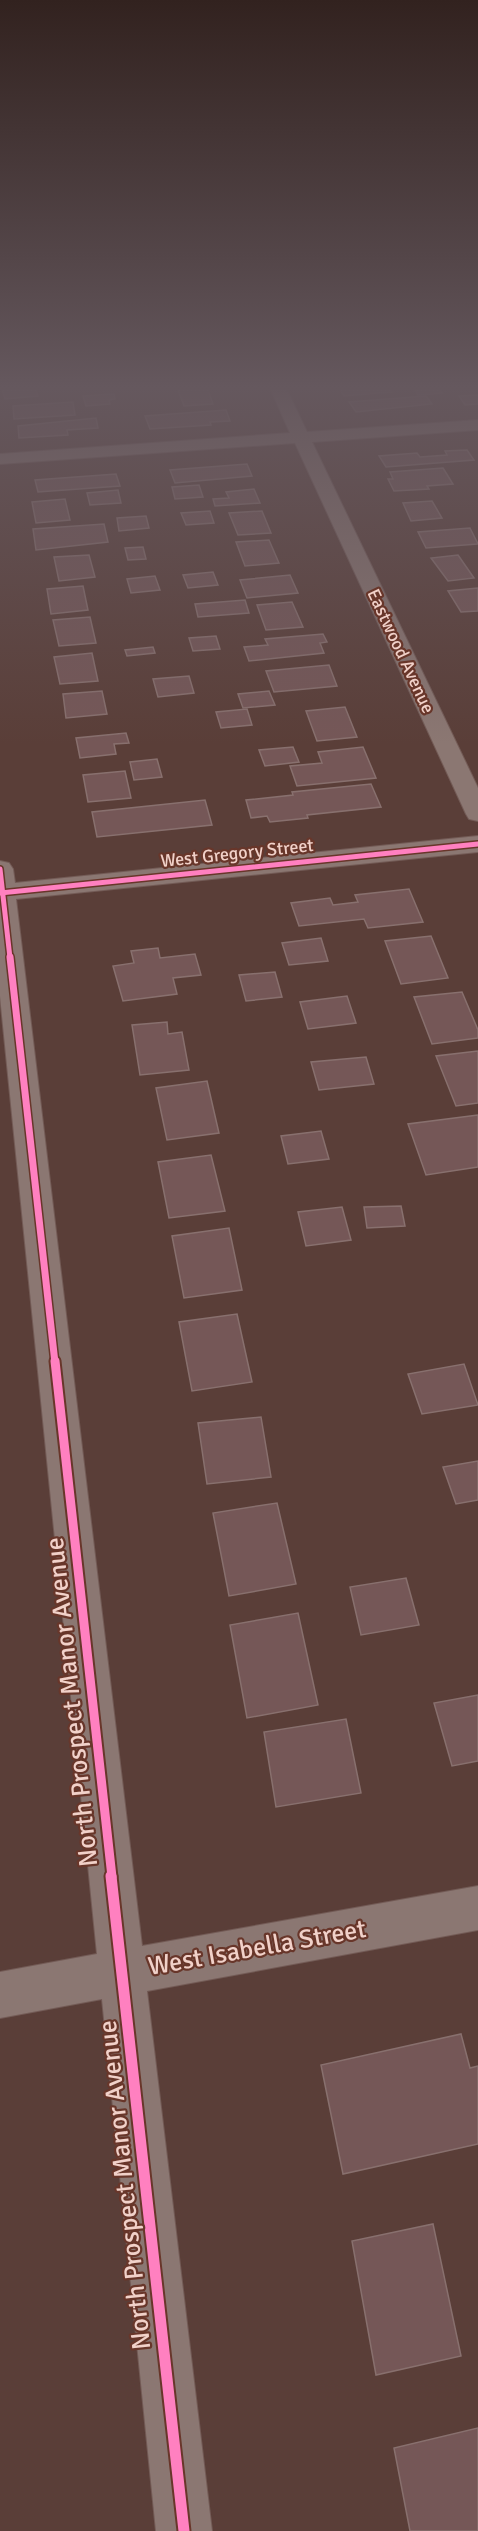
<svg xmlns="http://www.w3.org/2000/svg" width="478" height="2531" font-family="Signika,sans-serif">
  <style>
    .building { fill: #755757; stroke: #88706e; stroke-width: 1.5 }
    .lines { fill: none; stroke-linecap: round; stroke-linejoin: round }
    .street-casing { stroke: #735b56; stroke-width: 2 }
    .street { fill: #8b7772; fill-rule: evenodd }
    .cycleway-far3-casing { stroke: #68362a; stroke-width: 8 }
    .cycleway-far2-casing { stroke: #68362a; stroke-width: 10 }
    .cycleway-far1-casing { stroke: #68362a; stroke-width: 13 }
    .cycleway-casing { stroke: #68362a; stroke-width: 15 }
    .cycleway-far3 { stroke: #ff80c0; stroke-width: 5 }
    .cycleway-far2 { stroke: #ff80c0; stroke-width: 7 }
    .cycleway-far1 { stroke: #ff80c0; stroke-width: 9 }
    .cycleway { stroke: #ff80c0; stroke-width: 11 }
    .labels { text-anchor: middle; stroke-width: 4.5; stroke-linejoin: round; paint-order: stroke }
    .far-street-label { font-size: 18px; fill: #f1d1c9; stroke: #68362a }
    .near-street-label { font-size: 26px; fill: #f1d1c9; stroke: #68362a }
  </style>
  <rect width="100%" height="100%" fill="#5a3e38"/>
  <g class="building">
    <polygon points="2,390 36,390 38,396 5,399"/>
    <polygon points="178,390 208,390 213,404 184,406"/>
    <polygon points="340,390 390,390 392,392 344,396"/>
    <polygon points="415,390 440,390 442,393 418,395"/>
    <polygon points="114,394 115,399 109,400 110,404 86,406 83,396"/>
    <polygon points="478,395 478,404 465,405 459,396"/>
    <polygon points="426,396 432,404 356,412 349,402"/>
    <polygon points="73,402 75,415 14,419 13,406"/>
    <polygon points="226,410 230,421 210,422 211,425 150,429 145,416"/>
    <polygon points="96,418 98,428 67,430 68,435 19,438 18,426"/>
    <polygon points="467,450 474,460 386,467 379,456 417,453 420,457 447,455 445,451"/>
    <polygon points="247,464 252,476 175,483 170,470"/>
    <polygon points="443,468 453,484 427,486 429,489 394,491 388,479 393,479 390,472"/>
    <polygon points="116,474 120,486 38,492 35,480"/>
    <polygon points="199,485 203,497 175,499 172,487"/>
    <polygon points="254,489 260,503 215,506 213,499 229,498 226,492"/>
    <polygon points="118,490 121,503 90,505 87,493"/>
    <polygon points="65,499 70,520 36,523 32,502"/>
    <polygon points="432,501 442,518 411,521 403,503"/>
    <polygon points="210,511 214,523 186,525 181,513"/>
    <polygon points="262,511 271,533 238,535 229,513"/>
    <polygon points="146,516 149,528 119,531 117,518"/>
    <polygon points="104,524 108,542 36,550 33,529"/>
    <polygon points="470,528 478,544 426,548 418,532"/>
    <polygon points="269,540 279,563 245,566 236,542"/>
    <polygon points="143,547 146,559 128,560 125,548"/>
    <polygon points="89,555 95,577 59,581 54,557"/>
    <polygon points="458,555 474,578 448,581 431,558"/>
    <polygon points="213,572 218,585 188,588 183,575"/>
    <polygon points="290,575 298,593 247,598 240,580"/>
    <polygon points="155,576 160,590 131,593 127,579"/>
    <polygon points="83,586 88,610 51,614 47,589"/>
    <polygon points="478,588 478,611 461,612 448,591"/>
    <polygon points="245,600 249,613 198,617 195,604"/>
    <polygon points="292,602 303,627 266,630 257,605"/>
    <polygon points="90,617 96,643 59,646 53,620"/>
    <polygon points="323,634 327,642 320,643 324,653 249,661 244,647 268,645 265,639"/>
    <polygon points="216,636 220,649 193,651 189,638"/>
    <polygon points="153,647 155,653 127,656 125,650"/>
    <polygon points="92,653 98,681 60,684 54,657"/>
    <polygon points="329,665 337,686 274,692 266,671"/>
    <polygon points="189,676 194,693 158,697 153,679"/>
    <polygon points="102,691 107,714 66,718 63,694"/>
    <polygon points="269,691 275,705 243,708 238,694"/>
    <polygon points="345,707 357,737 317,741 306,711"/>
    <polygon points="247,709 252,725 221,728 216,712"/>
    <polygon points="126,733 129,743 114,744 116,754 80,758 76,738"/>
    <polygon points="293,747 299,762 265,766 259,750"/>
    <polygon points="363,747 376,778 297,786 290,766 322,763 318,752"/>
    <polygon points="157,759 162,777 134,780 130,762"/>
    <polygon points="125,771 131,798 88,802 83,775"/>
    <polygon points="371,784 381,807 307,815 308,818 270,822 267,816 251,818 246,800 293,795 292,792"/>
    <polygon points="205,800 212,825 97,837 92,812"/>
    <polygon points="409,889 423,922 368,928 364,919 299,926 291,903 330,898 333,905 358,902 355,895"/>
    <polygon points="431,936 448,978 401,984 385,941"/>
    <polygon points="321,938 328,961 289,965 282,943"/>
    <polygon points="158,948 160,958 195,954 201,975 173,978 177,994 123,1001 113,966 134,963 131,951"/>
    <polygon points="275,972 282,997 246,1001 239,975"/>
    <polygon points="462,992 478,1030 478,1038 432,1044 414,997"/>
    <polygon points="347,996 356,1023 308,1029 300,1002"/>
    <polygon points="167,1022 168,1034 182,1032 189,1070 140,1075 132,1025"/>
    <polygon points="478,1051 478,1103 456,1106 436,1056"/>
    <polygon points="366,1057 374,1084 319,1090 311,1062"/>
    <polygon points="207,1081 219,1133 167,1140 156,1088"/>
    <polygon points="478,1115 478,1167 426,1175 408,1124"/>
    <polygon points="321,1131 329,1159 288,1164 281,1136"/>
    <polygon points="211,1155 225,1211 169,1218 158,1162"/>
    <polygon points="401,1206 405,1226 367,1228 364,1207"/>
    <polygon points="342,1207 351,1240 306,1246 298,1212"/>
    <polygon points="229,1228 242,1290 184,1298 172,1236"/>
    <polygon points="237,1314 252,1382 192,1391 179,1322"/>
    <polygon points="464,1364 478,1405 422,1414 408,1374"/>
    <polygon points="261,1417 271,1477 207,1484 198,1423"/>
    <polygon points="478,1461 478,1500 456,1504 443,1467"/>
    <polygon points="277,1503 296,1584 229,1596 213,1513"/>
    <polygon points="406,1578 419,1625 361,1635 350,1587"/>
    <polygon points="298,1613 318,1705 247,1718 230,1625"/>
    <polygon points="478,1695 478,1761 452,1766 434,1703"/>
    <polygon points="346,1719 361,1793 276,1807 264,1732"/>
    <polygon points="461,2034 470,2068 478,2066 478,2144 343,2174 321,2065"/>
    <polygon points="433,2224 461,2356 376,2375 352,2241"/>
    <polygon points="478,2428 478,2531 410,2531 394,2448"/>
  </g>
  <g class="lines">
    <g class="street-casing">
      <g id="street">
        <polygon points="271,390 287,390 307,432 478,420 478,430 312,442 478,788 478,821 469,819 466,814 295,443 0,464 0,454 290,433"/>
        <polygon points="478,836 478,852 16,899 142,1946 478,1886 478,1930 147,1991 212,2531 156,2531 102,1999 0,2018 0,1972 97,1954 0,996 0,861 9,863 13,869 15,883"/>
      </g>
    </g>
    <use href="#street" class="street"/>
    <g class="cycleway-far3-casing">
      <g id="cycleway-far3">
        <polyline points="0,869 10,958"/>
        <polyline points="0,893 478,844"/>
      </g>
    </g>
    <g class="cycleway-far2-casing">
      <polyline id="cycleway-far2" points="10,957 55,1363"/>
    </g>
    <g class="cycleway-far1-casing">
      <polyline id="cycleway-far1" points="55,1361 112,1877"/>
    </g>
    <g class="cycleway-casing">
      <polyline id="cycleway" points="111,1876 184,2531"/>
    </g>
    <use href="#cycleway-far3" class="cycleway-far3"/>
    <use href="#cycleway-far2" class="cycleway-far2"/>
    <use href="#cycleway-far1" class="cycleway-far1"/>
    <use href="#cycleway" class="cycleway"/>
  </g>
  <linearGradient id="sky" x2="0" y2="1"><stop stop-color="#32221f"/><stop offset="0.52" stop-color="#65585e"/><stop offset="1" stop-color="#65585e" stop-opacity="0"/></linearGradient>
  <rect width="478" height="744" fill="url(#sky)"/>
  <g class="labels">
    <g class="far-street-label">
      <text transform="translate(401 651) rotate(65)" y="6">Eastwood Avenue</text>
      <text transform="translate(237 853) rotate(-6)" y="6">West Gregory Street</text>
    </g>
    <g class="near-street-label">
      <text transform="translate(71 1702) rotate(-96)" y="9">North Prospect Manor Avenue</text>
      <text transform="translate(257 1947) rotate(-10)" y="9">West Isabella Street</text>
      <text transform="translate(124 2185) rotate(-96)" y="9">North Prospect Manor Avenue</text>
    </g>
  </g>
</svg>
